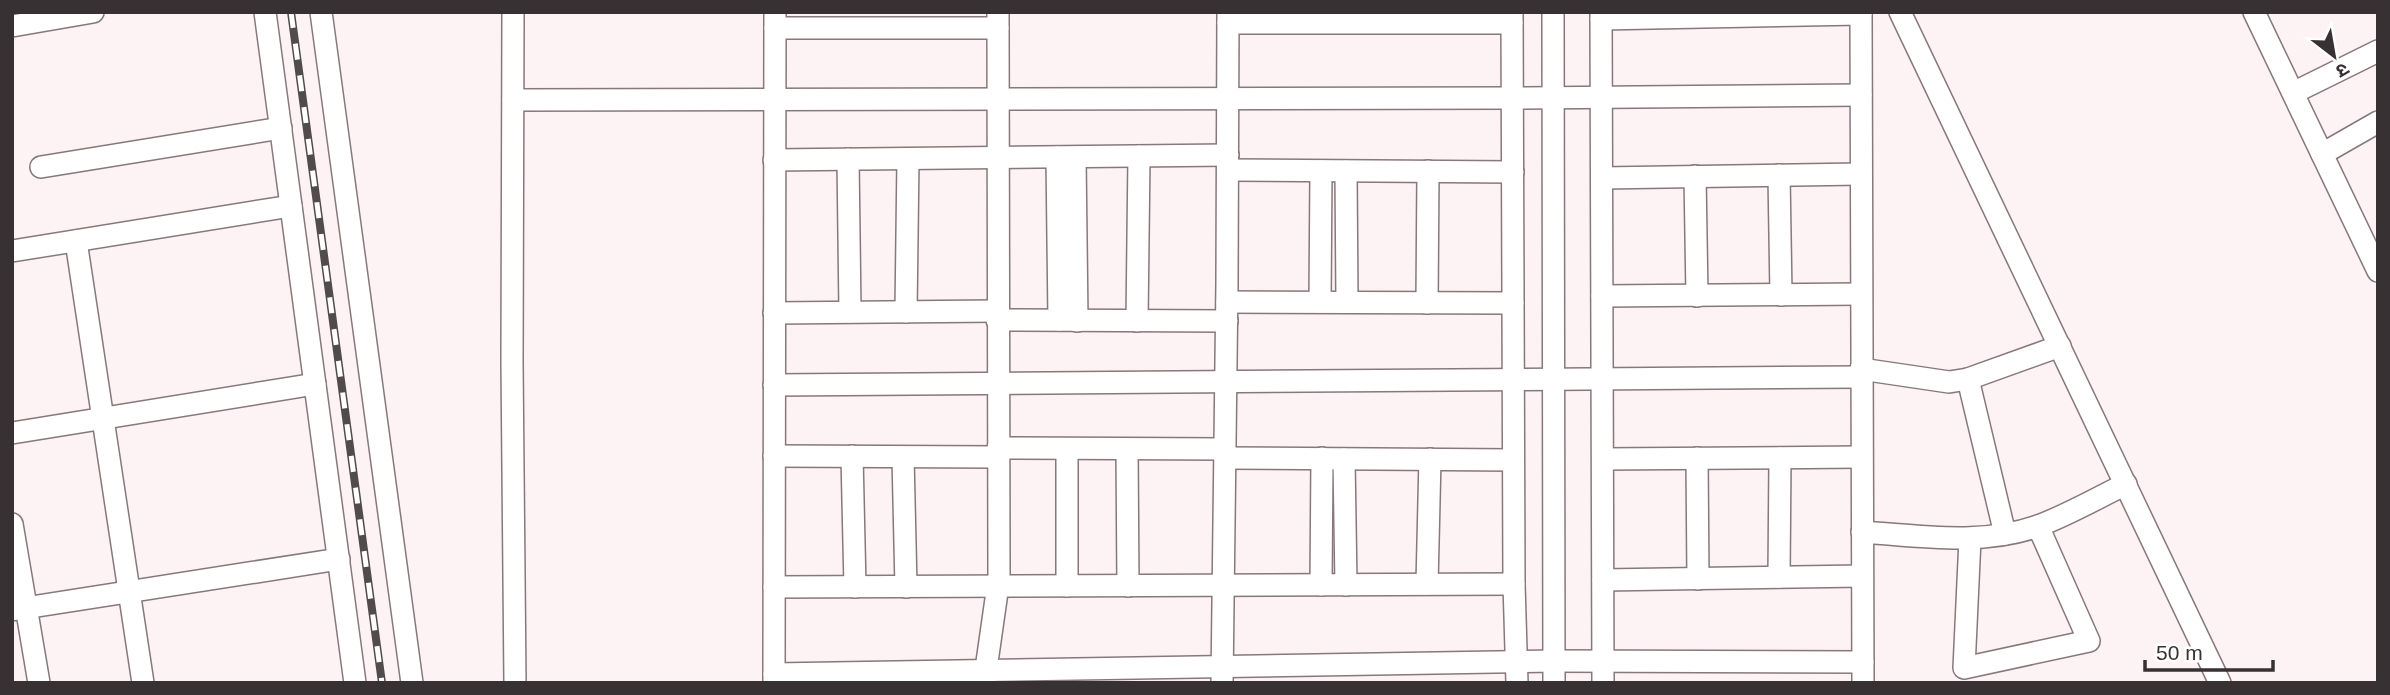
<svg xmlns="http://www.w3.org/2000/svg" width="2390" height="695" font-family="Helvetica,'Noto Sans Devanagari',sans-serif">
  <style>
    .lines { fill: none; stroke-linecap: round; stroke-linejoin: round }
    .minor-casing { stroke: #87787b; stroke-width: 24 }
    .minor { stroke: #fff; stroke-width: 21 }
    .rail-casing { stroke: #524b4d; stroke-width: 8 }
    .rail { stroke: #fff; stroke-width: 5; stroke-dasharray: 16; stroke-linecap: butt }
  </style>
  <rect width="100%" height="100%" fill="#fdf2f4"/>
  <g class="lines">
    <g class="minor-casing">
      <g id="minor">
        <polyline points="265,12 355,683"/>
        <polyline points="321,12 412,683"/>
        <polyline points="513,12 512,362 515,683"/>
        <polyline points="1512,12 1514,584 1517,683"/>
        <polyline points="1553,12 1554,683"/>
        <polyline points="1601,12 1603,683"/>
        <polyline points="1861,12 1863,683"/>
        <polyline points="1900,12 2220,683"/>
        <polyline points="2254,12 2378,271"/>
        <polyline points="1601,19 1861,14"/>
        <polyline points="1228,23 1512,23"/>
        <polyline points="12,26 93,12"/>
        <polyline points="775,28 998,28"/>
        <polyline points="2293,93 2378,51"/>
        <polyline points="513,100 1513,98 1861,95"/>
        <polyline points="2322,154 2378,122"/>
        <polyline points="1057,157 1059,320"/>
        <polyline points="1075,157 1077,321"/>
        <polyline points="848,159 850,312"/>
        <polyline points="774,160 1228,155"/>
        <polyline points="41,167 281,128"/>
        <polyline points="1228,170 1513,172"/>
        <polyline points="1346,171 1347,302"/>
        <polyline points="1779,175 1781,295"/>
        <polyline points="1695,176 1697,296"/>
        <polyline points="1602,178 1861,174"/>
        <polyline points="76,241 143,683"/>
        <polyline points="12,251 291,206"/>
        <polyline points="1602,296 1860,294"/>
        <polyline points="1227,302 1513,303"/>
        <polyline points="1320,302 1321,171"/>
        <polyline points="1427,303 1428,171"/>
        <polyline points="906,312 908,159"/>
        <polyline points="774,313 997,311"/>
        <polyline points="997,320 1227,321"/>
        <polyline points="1137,321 1139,156"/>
        <polyline points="1861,369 1949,382 1968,379 2060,346"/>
        <polyline points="1968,379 2005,534"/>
        <polyline points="774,385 1861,377"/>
        <polyline points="12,433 315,384"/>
        <polyline points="998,448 1225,449"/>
        <polyline points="1127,449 1128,586"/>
        <polyline points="774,456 998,457"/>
        <polyline points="852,456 855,587"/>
        <polyline points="903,457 906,587"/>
        <polyline points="1225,458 1513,460"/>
        <polyline points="1697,458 1698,579"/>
        <polyline points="1344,459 1346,585"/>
        <polyline points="1603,459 1861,457"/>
        <polyline points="12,524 39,683"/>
        <path d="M1862,532c59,4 119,14 176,-6 30,-11 59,-28 88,-42"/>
        <polyline points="1970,539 1964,668 2089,641 2038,526"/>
        <polyline points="1779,577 1780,458"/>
        <polyline points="1603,580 1862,576"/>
        <polyline points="1427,584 1430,459"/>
        <polyline points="1321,585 1322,458"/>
        <polyline points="1067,586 1067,449"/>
        <polyline points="774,587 1514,584"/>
        <polyline points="12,610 339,559"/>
        <polyline points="774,674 1554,661 1863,662"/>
        <polyline points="774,683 775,12"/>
        <polyline points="984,683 999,578 998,12"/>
        <polyline points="1222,683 1227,282 1228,12"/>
      </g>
    </g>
    <use href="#minor" class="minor"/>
    <g class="rail-casing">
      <polyline id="rail" points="291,12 382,683"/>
    </g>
    <use href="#rail" class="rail"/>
  </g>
  <rect width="2390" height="695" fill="none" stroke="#383133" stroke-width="28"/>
  <g transform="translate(2334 56) rotate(149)" stroke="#ffffff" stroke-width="5" paint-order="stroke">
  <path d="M0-5L12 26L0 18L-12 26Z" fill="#383133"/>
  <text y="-10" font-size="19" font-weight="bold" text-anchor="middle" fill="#383133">उ</text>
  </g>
  <path d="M2145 660v10h128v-10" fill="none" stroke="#383133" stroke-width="3.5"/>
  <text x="2156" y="660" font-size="21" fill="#383133" stroke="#ffffff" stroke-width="5" paint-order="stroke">50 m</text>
</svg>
